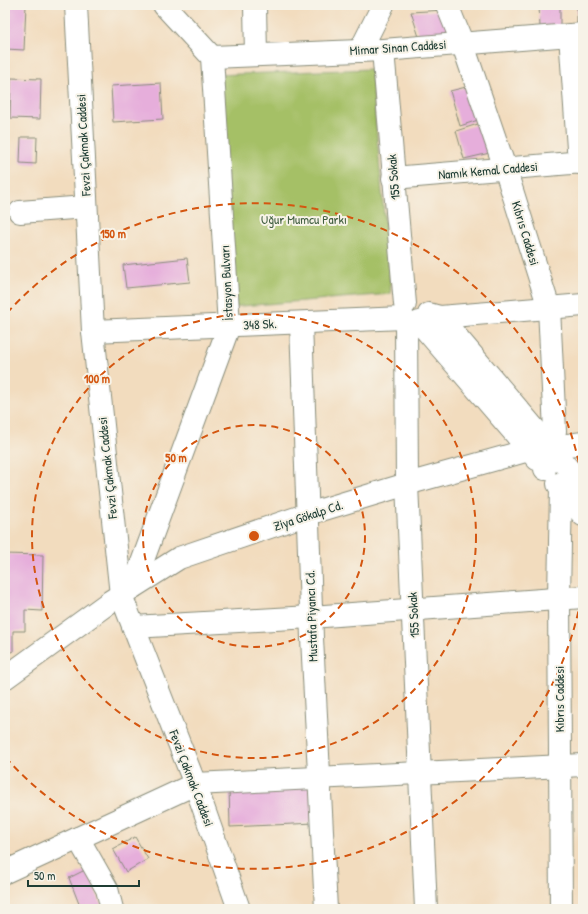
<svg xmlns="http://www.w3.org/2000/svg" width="588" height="914" font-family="'Patrick Hand',sans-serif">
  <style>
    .green { fill: #a5c066; stroke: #627e4d }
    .building { fill: #e6aedb }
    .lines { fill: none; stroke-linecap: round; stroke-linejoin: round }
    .minor-casing { stroke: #888c79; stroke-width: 24 }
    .minor { stroke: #fff; stroke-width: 22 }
    .ring { fill: none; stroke: #d45610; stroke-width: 2; stroke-dasharray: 7 5 }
    .labels { text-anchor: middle; stroke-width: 4; stroke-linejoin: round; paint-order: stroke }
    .street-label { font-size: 13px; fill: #1f3d34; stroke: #f7f3e8 }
    .park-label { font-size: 13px; fill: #405e40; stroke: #f7f3e8 }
    .centre { fill: #d45610; stroke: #f7f3e8; stroke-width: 2 }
    .ring-label { font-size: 12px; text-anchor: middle; font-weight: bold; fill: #d45610; stroke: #f7f3e8; stroke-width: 4; stroke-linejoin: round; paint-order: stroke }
  </style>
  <rect width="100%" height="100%" fill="#f7f3e8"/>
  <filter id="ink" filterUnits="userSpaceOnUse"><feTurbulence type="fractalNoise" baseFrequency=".025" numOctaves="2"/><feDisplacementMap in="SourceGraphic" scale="8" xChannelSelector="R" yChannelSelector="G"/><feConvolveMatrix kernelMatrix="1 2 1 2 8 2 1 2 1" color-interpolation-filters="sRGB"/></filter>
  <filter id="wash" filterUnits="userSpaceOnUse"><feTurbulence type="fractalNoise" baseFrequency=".012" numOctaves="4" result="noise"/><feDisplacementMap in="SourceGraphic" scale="16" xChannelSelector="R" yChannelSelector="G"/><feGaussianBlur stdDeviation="0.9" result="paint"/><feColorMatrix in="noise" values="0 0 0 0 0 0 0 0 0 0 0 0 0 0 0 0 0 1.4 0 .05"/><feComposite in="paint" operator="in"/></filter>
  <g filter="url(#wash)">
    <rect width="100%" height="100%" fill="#f2dcbe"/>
    <polygon class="green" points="371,69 391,294 229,307 215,75"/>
    <g id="blocks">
      <g class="building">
        <polygon points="8,5 26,5 24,50 6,49"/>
        <polygon points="539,5 560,5 560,26 540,27"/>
        <polygon points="577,5 583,5 583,23 577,24"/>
        <polygon points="444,10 453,38 420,40 411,12"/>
        <polygon points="11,78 41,79 40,119 10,118"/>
        <polygon points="161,83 163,119 113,122 111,86"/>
        <polygon points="470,86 481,119 460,126 450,91"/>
        <polygon points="484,122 494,152 464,159 456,131"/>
        <polygon points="21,137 37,137 36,164 20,163"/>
        <polygon points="187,258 190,282 126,288 123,265"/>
        <polygon points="5,554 43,555 42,611 25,610 25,631 13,631 13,652 5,651"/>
        <polygon points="314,783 315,823 230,827 229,786"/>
        <polygon points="135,837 148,859 126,872 113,849"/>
        <polygon points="87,869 102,907 97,909 81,909 69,878"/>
      </g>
    </g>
  </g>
  <g filter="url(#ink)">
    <use href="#blocks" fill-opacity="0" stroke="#888c79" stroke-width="1"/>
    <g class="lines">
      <g class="minor-casing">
        <g id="minor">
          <polyline points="76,5 93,331 121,595 195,784 239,909"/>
          <polyline points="255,5 256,55"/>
          <polyline points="447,5 462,42 505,168 549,308 555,431 545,469"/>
          <polyline points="570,35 579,163"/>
          <polyline points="383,50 405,304"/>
          <polyline points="360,51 383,5"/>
          <polyline points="212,57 383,50 583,34"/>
          <polyline points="393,178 583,162"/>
          <polyline points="20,212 86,207"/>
          <polyline points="429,314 440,317 583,305"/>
          <polyline points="440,317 583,486"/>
          <polyline points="406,321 407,484 426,909"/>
          <polyline points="419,322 537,459"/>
          <polyline points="301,323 312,638 326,909"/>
          <polyline points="93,331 403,318"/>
          <polyline points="558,484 583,515"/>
          <polyline points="133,587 229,326 212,57 164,5"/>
          <polyline points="133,627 311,617 583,597"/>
          <polyline points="5,678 111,601 179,558 308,514 407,484 529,450 583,443"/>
          <polyline points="78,838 107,889 112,909"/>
          <polyline points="5,872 195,784 583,765"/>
          <polyline points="561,909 559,598 561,488"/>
        </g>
      </g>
      <use href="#minor" class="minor"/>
    </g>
  </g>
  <g class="ring">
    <circle cx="254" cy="536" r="111"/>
    <circle cx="254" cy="536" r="222"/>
    <path d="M583 588A333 333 0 0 1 7 759M7 313A333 333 0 0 1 583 484"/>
  </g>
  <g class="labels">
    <g class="street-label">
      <text transform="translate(398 47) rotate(-4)" y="5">Mimar Sinan Caddesi</text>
      <text transform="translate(83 145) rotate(-93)" y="5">Fevzi Çakmak Caddesi</text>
      <text transform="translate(488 170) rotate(-5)" y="5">Namık Kemal Caddesi</text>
      <text transform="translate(393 177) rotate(-95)" y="5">155 Sokak</text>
      <text transform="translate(526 233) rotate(73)" y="5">Kıbrıs Caddesi</text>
      <text transform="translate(226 283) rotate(-93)" y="5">İstasyon Bulvarı</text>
      <text transform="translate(260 324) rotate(-3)" y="5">348 Sk.</text>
      <text transform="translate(107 468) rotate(-96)" y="5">Fevzi Çakmak Caddesi</text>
      <text transform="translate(308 515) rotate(-18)" y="5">Ziya Gökalp Cd.</text>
      <text transform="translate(413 615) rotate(-93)" y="5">155 Sokak</text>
      <text transform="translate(311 616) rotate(-92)" y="5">Mustafa Piyancı Cd.</text>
      <text transform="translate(559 699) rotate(-90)" y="5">Kıbrıs Caddesi</text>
      <text transform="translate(192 778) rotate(69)" y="5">Fevzi Çakmak Caddesi</text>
    </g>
    <g class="park-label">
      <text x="304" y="224">Uğur Mumcu Parkı</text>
    </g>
  </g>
  <circle cx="254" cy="536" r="6" class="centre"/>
  <g class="ring-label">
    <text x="113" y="238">150 m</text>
    <text x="97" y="383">100 m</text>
    <text x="176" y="462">50 m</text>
  </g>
  <rect width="588" height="914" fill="none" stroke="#f7f3e8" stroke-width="20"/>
  <path d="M28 880v6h111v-6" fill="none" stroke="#1f3d34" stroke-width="2"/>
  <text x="34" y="880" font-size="12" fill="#1f3d34" stroke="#f7f3e8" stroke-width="3" paint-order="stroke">50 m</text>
</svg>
